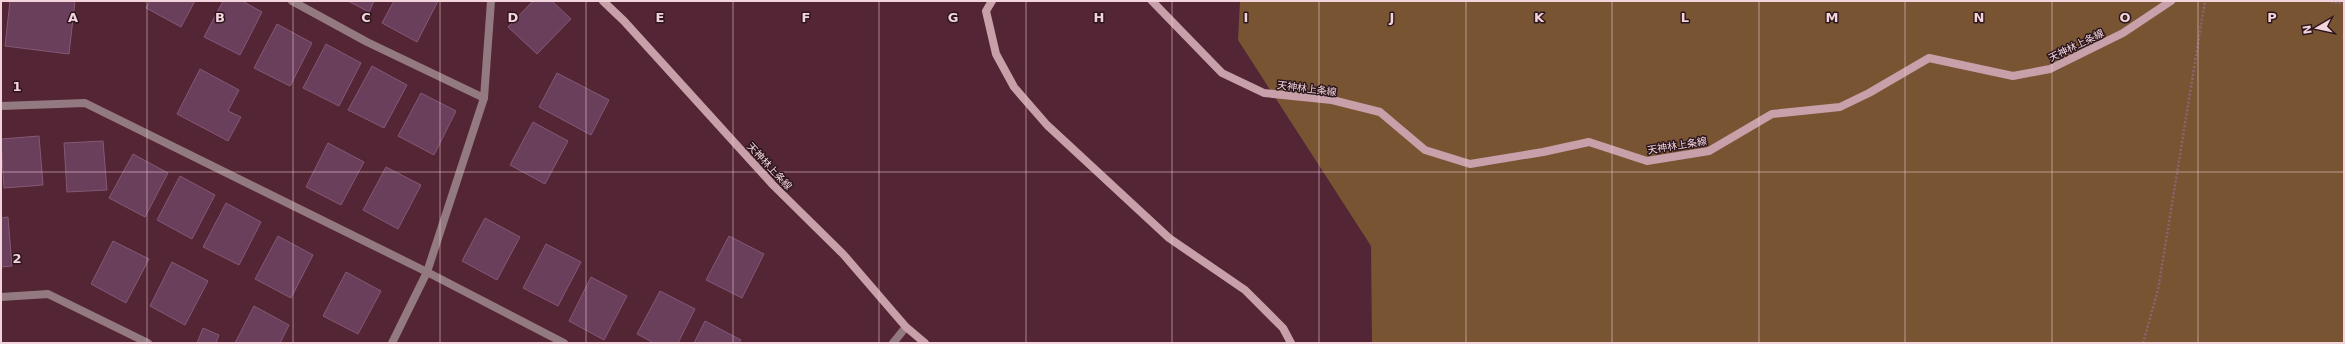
<svg xmlns="http://www.w3.org/2000/svg" width="2345" height="344" font-family="'DejaVu Sans','Noto Sans JP',sans-serif">
  <style>
    .green { fill: #795433 }
    .building { fill: #6a3f5c; stroke: #855875 }
    .lines { fill: none; stroke-linecap: round; stroke-linejoin: round }
    .path { stroke: #8c6370; stroke-width: 2.5; stroke-dasharray: 2 2; stroke-linecap: butt }
    .minor { stroke: #937a80; stroke-width: 8 }
    .secondary { stroke: #c7a0aa; stroke-width: 8 }
    .grid { fill: none; stroke: #f3d4dc; stroke-width: 1; stroke-opacity: 0.55 }
    .labels { text-anchor: middle; stroke-width: 3; stroke-linejoin: round; paint-order: stroke }
    .street-label { font-size: 10px; fill: #f3d4dc; stroke: #2c161d }
    .grid-label { font-size: 13px; text-anchor: middle; font-weight: bold; fill: #f3d4dc; stroke: #2c161d; stroke-width: 3; stroke-linejoin: round; paint-order: stroke }
  </style>
  <rect width="100%" height="100%" fill="#542534"/>
  <polygon class="green" points="1240,1 2344,1 2344,343 1372,343 1371,246 1238,40"/>
  <g class="building">
    <polygon points="10,1 75,1 69,54 5,46"/>
    <polygon points="150,1 195,1 181,27 146,8"/>
    <polygon points="223,1 242,1 262,12 240,55 204,37"/>
    <polygon points="348,1 374,1 369,12"/>
    <polygon points="394,1 438,1 417,42 382,23"/>
    <polygon points="533,1 552,1 571,19 537,54 508,27"/>
    <polygon points="277,24 312,43 290,86 254,68"/>
    <polygon points="326,44 361,63 339,106 303,88"/>
    <polygon points="372,66 407,85 384,128 348,110"/>
    <polygon points="200,69 239,90 228,111 241,117 228,141 177,114"/>
    <polygon points="557,73 609,100 591,135 539,107"/>
    <polygon points="421,93 456,111 434,155 398,136"/>
    <polygon points="533,122 568,141 545,184 510,165"/>
    <polygon points="39,136 43,185 4,188 1,139"/>
    <polygon points="103,141 107,190 67,192 64,143"/>
    <polygon points="328,143 364,162 341,205 306,187"/>
    <polygon points="133,154 168,173 145,217 109,198"/>
    <polygon points="386,167 421,185 398,229 363,210"/>
    <polygon points="180,176 215,195 192,239 157,220"/>
    <polygon points="226,203 261,222 239,265 203,247"/>
    <polygon points="8,217 12,266 1,267 1,218"/>
    <polygon points="485,218 520,237 497,280 462,261"/>
    <polygon points="278,236 313,255 291,298 255,279"/>
    <polygon points="729,236 764,254 742,298 706,280"/>
    <polygon points="113,241 149,259 126,303 91,284"/>
    <polygon points="546,244 581,262 558,306 523,288"/>
    <polygon points="172,262 208,281 185,325 150,306"/>
    <polygon points="346,272 381,291 358,334 323,316"/>
    <polygon points="591,277 627,296 604,340 569,321"/>
    <polygon points="660,291 695,309 678,343 654,343 637,334"/>
    <polygon points="254,306 289,325 280,343 235,343"/>
    <polygon points="705,321 741,340 739,343 694,343"/>
    <polygon points="203,328 219,335 216,343 197,343"/>
  </g>
  <g class="lines">
    <g class="path">
      <polyline points="2327,1 2344,4"/>
      <polyline points="2143,343 2158,290 2205,1"/>
    </g>
    <g class="minor">
      <polyline points="292,1 367,42 484,98"/>
      <polyline points="1,106 85,103 427,272 564,343"/>
      <polyline points="1,297 48,294 148,343"/>
      <polyline points="392,343 427,272 484,98 491,1"/>
      <polyline points="893,343 906,327"/>
    </g>
    <g class="secondary">
      <polyline points="603,1 624,21 773,185 843,254 906,327 925,343"/>
      <polyline points="992,1 986,11 996,54 1014,87 1047,125 1169,238 1245,290 1283,328 1291,343"/>
      <polyline points="1152,1 1222,73 1264,93 1332,100 1380,112 1425,150 1470,164 1543,152 1589,142 1647,161 1709,151 1772,114 1840,107 1869,93 1929,58 2013,76 2050,69 2123,33 2171,1"/>
    </g>
  </g>
  <path class="grid" d="M147,1v342M293,1v342M440,1v342M586,1v342M733,1v342M879,1v342M1026,1v342M1172,1v342M1319,1v342M1466,1v342M1612,1v342M1759,1v342M1905,1v342M2052,1v342M2198,1v342M1,172h2343"/>
  <g class="labels">
    <g class="street-label">
      <text transform="translate(2076 45) rotate(-26)" y="4">天神林上条線</text>
      <text transform="translate(1307 88) rotate(7)" y="4">天神林上条線</text>
      <text transform="translate(1677 145) rotate(-9)" y="4">天神林上条線</text>
      <text transform="translate(770 166) rotate(47)" y="4">天神林上条線</text>
    </g>
  </g>
  <g class="grid-label">
    <text x="73" y="22">A</text>
    <text x="220" y="22">B</text>
    <text x="366" y="22">C</text>
    <text x="513" y="22">D</text>
    <text x="660" y="22">E</text>
    <text x="806" y="22">F</text>
    <text x="953" y="22">G</text>
    <text x="1099" y="22">H</text>
    <text x="1246" y="22">I</text>
    <text x="1392" y="22">J</text>
    <text x="1539" y="22">K</text>
    <text x="1685" y="22">L</text>
    <text x="1832" y="22">M</text>
    <text x="1979" y="22">N</text>
    <text x="2125" y="22">O</text>
    <text x="2272" y="22">P</text>
    <text x="17" y="91">1</text>
    <text x="17" y="263">2</text>
  </g>
  <rect width="2345" height="344" fill="none" stroke="#f3d4dc" stroke-width="4"/>
  <g transform="translate(2317 28) rotate(261)" stroke="#2c161d" stroke-width="3" paint-order="stroke">
  <path d="M0-3L7 15L0 10L-7 15Z" fill="#f3d4dc"/>
  <text y="-6" font-size="11" font-weight="bold" text-anchor="middle" fill="#f3d4dc">N</text>
  </g>
</svg>
